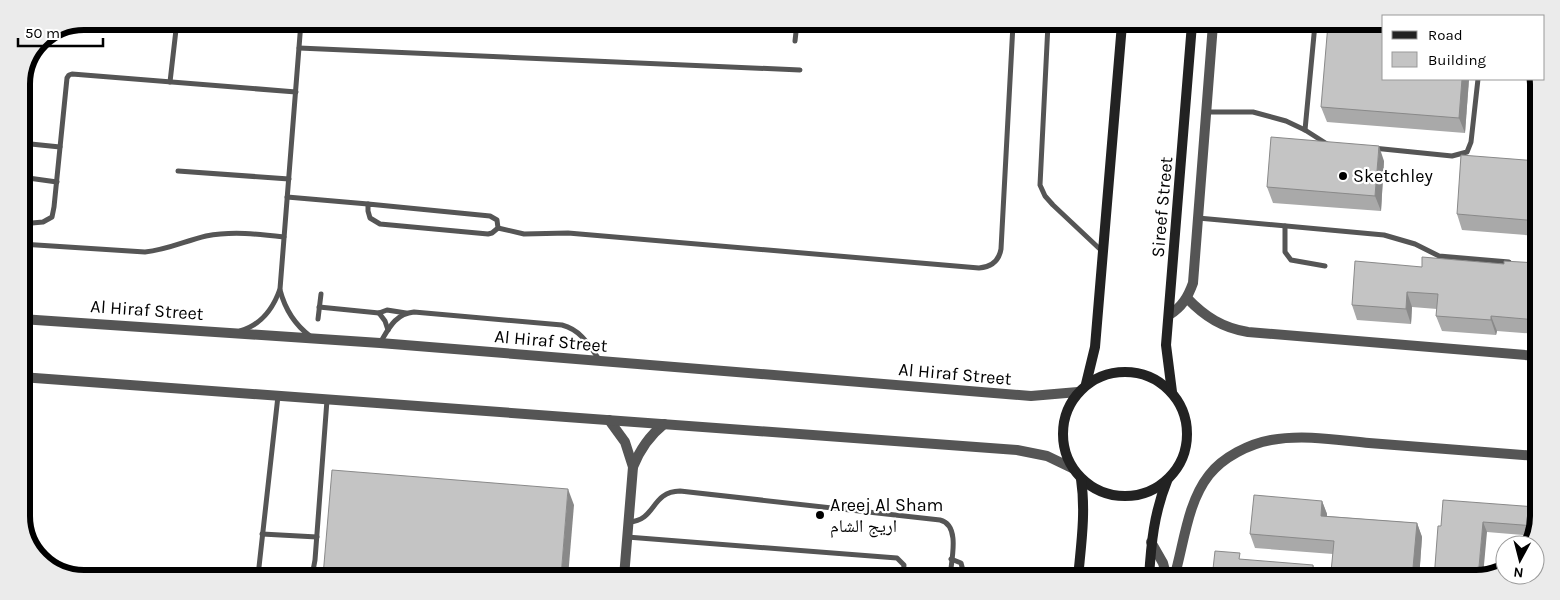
<svg xmlns="http://www.w3.org/2000/svg" width="1560" height="600" font-family="Karla,'Noto Naskh Arabic',sans-serif">
  <style>
    .lines { fill: none; stroke-linecap: round; stroke-linejoin: round }
    .service { stroke: #555; stroke-width: 5 }
    .minor { stroke: #555; stroke-width: 10 }
    .tertiary { stroke: #555; stroke-width: 10 }
    .secondary { stroke: #222; stroke-width: 10 }
    .wall { fill: #a9a9a9 }
    .shaded-wall { fill: #898989 }
    .building { fill: #c4c4c4; stroke: #898989 }
    .poi-dot { fill: #000; stroke: #fff; stroke-width: 2 }
    .labels { text-anchor: middle; stroke-width: 4.5; stroke-linejoin: round; paint-order: stroke }
    .poi-label { font-size: 18px; fill: #000; stroke: #fff; text-anchor: start }
    .street-label { font-size: 18px; fill: #000; stroke: #fff }
    .rim { fill: none; stroke: #000; stroke-width: 6 }
  </style>
  <rect width="100%" height="100%" fill="#fff"/>
  <g class="lines">
    <g class="service">
      <polyline points="1048,24 1040,185 1045,196 1053,205 1103,252"/>
      <polyline points="86,27 87,21"/>
      <polyline points="795,41 797,23"/>
      <polyline points="299,48 800,70"/>
      <polyline points="170,82 177,21"/>
      <polyline points="1207,112 1253,112 1286,121 1305,130 1327,144"/>
      <polyline points="1305,130 1315,24"/>
      <polyline points="21,143 60,147"/>
      <polyline points="1373,148 1452,156 1467,152 1471,142 1478,79"/>
      <polyline points="178,171 289,179"/>
      <polyline points="21,177 57,182"/>
      <polyline points="287,197 368,204"/>
      <polygon points="368,204 490,216 497,220 498,228 492,233 488,234 380,224 370,218 368,211"/>
      <polyline points="1198,218 1384,235 1415,244 1439,256 1509,262"/>
      <polyline points="21,224 43,222 52,217 54,207 67,78 69,75 72,74 296,92"/>
      <polyline points="1285,226 1285,252 1291,260 1325,266"/>
      <path d="M498,228l26,6 44,-1 411,35c12,-1 20,-7 22,-19l12,-225"/>
      <path d="M21,244l124,8c22,-2 40,-11 61,-16 26,-5 52,-2 78,1"/>
      <path d="M280,290c5,19 14,34 30,46"/>
      <polyline points="319,307 379,313 387,310 406,313"/>
      <polyline points="379,313 385,321 388,330"/>
      <polyline points="318,319 321,294"/>
      <path d="M240,331c21,-6 33,-22 40,-42l21,-267"/>
      <path d="M380,343c9,-15 15,-29 34,-31l148,13c19,5 27,20 38,36"/>
      <path d="M629,522c28,-2 21,-30 51,-31l260,29c21,5 11,41 10,57"/>
      <polyline points="262,534 317,537"/>
      <polyline points="627,537 897,558 904,565 903,577"/>
      <polyline points="951,559 961,563 965,578"/>
      <polyline points="258,576 278,396"/>
      <polyline points="312,576 315,560 327,400"/>
    </g>
    <g class="minor">
      <path d="M1187,298c18,19 36,30 61,34l289,24"/>
      <path d="M1169,315c13,-8 19,-18 24,-32l20,-259"/>
      <polyline points="609,420 625,442 633,467 624,577"/>
      <path d="M633,467c7,-18 16,-31 31,-43"/>
      <polyline points="1151,542 1163,563 1167,578"/>
      <path d="M1174,578c10,-34 13,-75 35,-103 14,-18 40,-31 62,-35 32,-6 67,0 98,3 56,4 111,9 167,13"/>
    </g>
    <g class="tertiary">
      <polyline points="21,319 380,343 1031,396 1078,392"/>
      <polyline points="21,377 1017,450 1047,456 1072,468"/>
    </g>
    <g class="secondary">
      <circle cx="1125" cy="434" r="62"/>
      <polyline points="1086,384 1095,347 1122,24"/>
      <polyline points="1172,392 1166,345 1192,24"/>
      <path d="M1078,578c3,-33 8,-66 3,-99"/>
      <path d="M1149,578c2,-34 5,-65 18,-97"/>
    </g>
  </g>
  <g class="wall">
    <polygon points="1384,79 1469,79 1465,133 1327,122 1321,107"/>
    <polygon points="1384,161 1381,211 1273,203 1267,187"/>
    <polygon points="1538,161 1537,236 1462,230 1457,214"/>
    <polygon points="1537,263 1537,334 1497,331 1496,335 1442,331 1436,316 1437,309 1412,307 1411,324 1357,320 1352,305 1422,267"/>
    <polygon points="1322,501 1327,514 1327,516 1417,523 1422,537 1419,579 1334,578 1331,572 1333,554 1255,548 1250,534"/>
    <polygon points="1536,507 1535,536 1487,532 1441,526"/>
  </g>
  <g class="shaded-wall">
    <polygon points="1462,79 1469,79 1465,133 1459,118"/>
    <polygon points="1379,146 1384,161 1381,211 1375,196"/>
    <polygon points="1407,292 1412,307 1411,324 1406,309"/>
    <polygon points="1491,316 1497,331 1496,335 1491,320"/>
    <polygon points="568,489 574,505 568,577 561,577"/>
    <polygon points="1322,501 1327,514 1326,529 1321,516"/>
    <polygon points="1483,522 1487,532 1483,576 1478,578"/>
    <polygon points="1417,523 1422,537 1419,579 1412,579"/>
    <polygon points="1313,565 1318,578 1313,578"/>
  </g>
  <g class="building">
    <polygon points="1328,24 1384,24 1384,79 1462,79 1459,118 1321,107"/>
    <polygon points="1271,137 1379,146 1375,196 1267,187"/>
    <polygon points="1461,155 1538,161 1538,221 1457,214"/>
    <polygon points="1422,257 1504,264 1504,261 1537,263 1537,320 1491,316 1491,320 1436,316 1438,294 1407,292 1406,309 1352,305 1355,261 1422,267"/>
    <polygon points="332,470 568,489 561,577 323,576"/>
    <polygon points="1254,495 1322,501 1321,516 1417,523 1412,579 1331,572 1334,541 1250,534"/>
    <polygon points="1443,500 1536,507 1535,526 1483,522 1478,578 1476,579 1434,579 1438,526 1441,526"/>
    <polygon points="1215,551 1240,553 1239,559 1313,565 1313,578 1212,578"/>
  </g>
  <g class="poi-dot">
    <circle cx="1343" cy="176" r="5"/>
    <circle cx="820" cy="515" r="5"/>
  </g>
  <g class="labels">
    <g class="poi-label">
      <text x="1353" y="182">Sketchley</text>
      <text x="830" y="511">Areej Al Sham<tspan x="830" dy="21">اريج الشام</tspan></text>
    </g>
    <g class="street-label">
      <text transform="translate(1162 207) rotate(-85)" y="6">Sireef Street</text>
      <text transform="translate(147 310) rotate(4)" y="6">Al Hiraf Street</text>
      <text transform="translate(551 341) rotate(5)" y="6">Al Hiraf Street</text>
      <text transform="translate(955 374) rotate(5)" y="6">Al Hiraf Street</text>
    </g>
  </g>
  <path d="M0 0H1560V600H0ZM84 30H1476A54 54 0 0 1 1530 84V516A54 54 0 0 1 1476 570H84A54 54 0 0 1 30 516V84A54 54 0 0 1 84 30Z" fill="#ebebeb" fill-rule="evenodd"/>
  <path class="rim" d="M84 30H1476A54 54 0 0 1 1530 84V516A54 54 0 0 1 1476 570H84A54 54 0 0 1 30 516V84A54 54 0 0 1 84 30Z"/>
  <rect x="1382" y="15" width="162" height="65" fill="#ffffff" stroke="#999999"/>
  <rect x="1392" y="31" width="25" height="8" fill="#222222" stroke="#999999"/>
  <text x="1428" y="40" font-size="15" fill="#000000">Road</text>
  <rect x="1392" y="52" width="25" height="15" fill="#c4c4c4" stroke="#999999"/>
  <text x="1428" y="65" font-size="15" fill="#000000">Building</text>
  <g transform="translate(1520 560) rotate(187)"><circle r="24" fill="#ffffff" stroke="#999999"/>
  <path d="M0-4L9 19L0 12L-9 19Z" fill="#000000"/>
  <text y="-8" font-size="14" font-weight="bold" text-anchor="middle" fill="#000000">N</text>
  </g>
  <path d="M18 38v8h85v-8" fill="none" stroke="#000000" stroke-width="2.5"/>
  <text x="25" y="38" font-size="15" fill="#000000" stroke="#ffffff" stroke-width="4" paint-order="stroke">50 m</text>
</svg>
